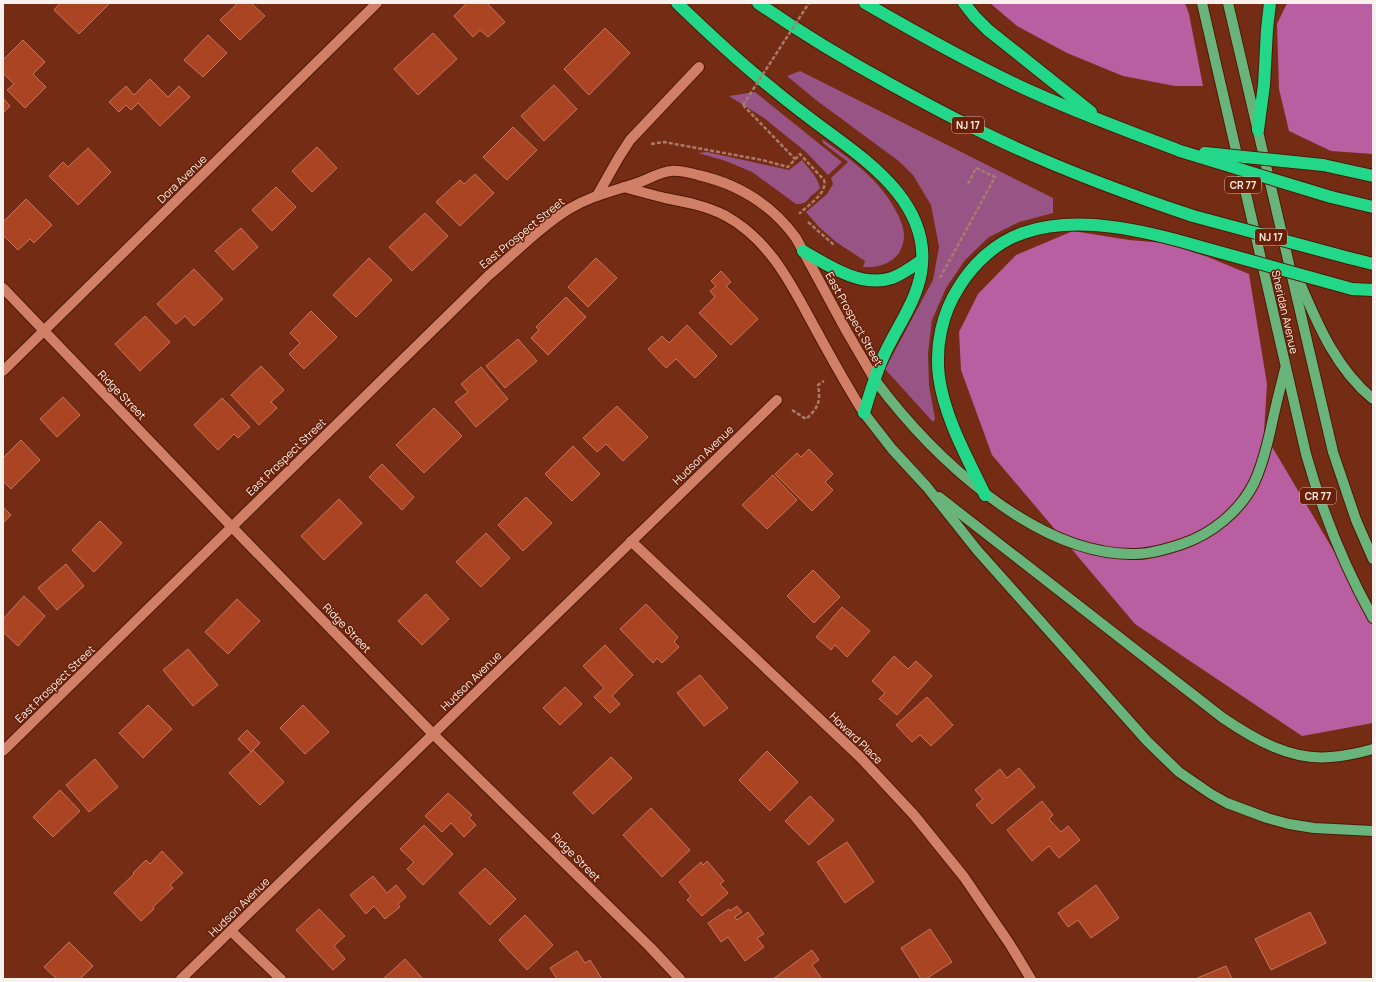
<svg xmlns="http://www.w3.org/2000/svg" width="1376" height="982" font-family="Manrope,sans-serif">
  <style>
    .green { fill: #975485 }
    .forest { fill: #b85ea1 }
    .building { fill: #aa4423; stroke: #c6755c }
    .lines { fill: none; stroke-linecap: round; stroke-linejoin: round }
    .minor-casing { stroke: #4f1806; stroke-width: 12 }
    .major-casing { stroke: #4f1806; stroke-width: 12 }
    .highway-casing { stroke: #4f1806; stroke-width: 14 }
    .path { stroke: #aa7b6b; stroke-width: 2.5; stroke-dasharray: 4 2; stroke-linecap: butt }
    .minor { stroke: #d17f66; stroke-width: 10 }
    .major { stroke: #69b47b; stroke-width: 10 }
    .highway { stroke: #23d789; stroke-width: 12 }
    .highway-bridge-casing { stroke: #4f1806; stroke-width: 14; stroke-linecap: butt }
    .path-bridge { stroke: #aa7b6b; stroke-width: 2.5; stroke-dasharray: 4 2; stroke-linecap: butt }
    .highway-bridge { stroke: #23d789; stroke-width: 12 }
    .labels { text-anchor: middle; stroke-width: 3; stroke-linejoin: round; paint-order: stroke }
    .shield { fill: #692007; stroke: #ceb2a9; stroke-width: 1 }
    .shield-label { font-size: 10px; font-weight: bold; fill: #faf1ee }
    .street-label { font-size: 11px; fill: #faf1ee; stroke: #692007 }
  </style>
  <rect width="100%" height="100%" fill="#752c14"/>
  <g class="green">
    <polygon points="800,71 1053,198 1053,213 1019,222 989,237 965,260 946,288 932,320 928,353 929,385 935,419 933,422 885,369 933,280 939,247 931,205 913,175 900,162 816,100 787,76"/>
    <polygon points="755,92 842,162 828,175 806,152 764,118 729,96"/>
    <path d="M822,139c29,21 59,41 75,74 7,13 10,25 3,38 -7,13 -23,17 -37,16l2,-6 -29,-19 -17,-15 -13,-15 21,-18 6,-10 -2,-6 17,-16 -25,-19z"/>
    <path d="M707,152l82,18 13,-10c7,9 16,17 18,28 -4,5 -7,6 -10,9 -4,6 -6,7 -14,7l-44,-32 -26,-11 -28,-8z"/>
  </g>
  <g class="forest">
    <polygon points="990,3 1185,3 1189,14 1203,86 1175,86 1123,76 1067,53 1017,26"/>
    <polygon points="1287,3 1373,3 1373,154 1331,151 1289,131 1279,89 1277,24"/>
    <polygon points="1073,231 1129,240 1165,243 1208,257 1249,274 1267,384 1264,433 1355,587 1373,611 1373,723 1302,736 1135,624 992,455 961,370 959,332 978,294 1016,255"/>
  </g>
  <g class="building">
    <polygon points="60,3 110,3 79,34 54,10"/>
    <polygon points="238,3 251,3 265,16 240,40 220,20"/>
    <polygon points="467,3 487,3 505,22 488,37 480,30 473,37 454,16"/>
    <polygon points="605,28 630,53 589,95 564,69"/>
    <polygon points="433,33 457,59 418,95 394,69"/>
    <polygon points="208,35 227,53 203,77 184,60"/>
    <polygon points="23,40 45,62 33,74 46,87 25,108 7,90 14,84 3,73 3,60"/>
    <polygon points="150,79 168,97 179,86 190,97 160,126 138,103 131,110 126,105 119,112 109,102 126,86 134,95"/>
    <polygon points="554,85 577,109 544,141 521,116"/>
    <polygon points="3,98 10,106 3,113"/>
    <polygon points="513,127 537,150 507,180 483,157"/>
    <polygon points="317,147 337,168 312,192 292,171"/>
    <polygon points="88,148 111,172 78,205 49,176 63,162 68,167"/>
    <polygon points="475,174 494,193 460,226 436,202 460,180 464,184"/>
    <polygon points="276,187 296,207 272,231 252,210"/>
    <polygon points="26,199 52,225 34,243 30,239 18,250 3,235 3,222"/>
    <polygon points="425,213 448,236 412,271 389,247"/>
    <polygon points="241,228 258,247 233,270 215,251"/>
    <polygon points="369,258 392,280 356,317 333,295"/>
    <polygon points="596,258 617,278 588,307 568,287"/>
    <polygon points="194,269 223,299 194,326 185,316 176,324 157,304"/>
    <polygon points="721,271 731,282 726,286 758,319 731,345 699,313 715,297 710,291 716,286 711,281"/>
    <polygon points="566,297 586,317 548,355 531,338 539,330 536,327"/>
    <polygon points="311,311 337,337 304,369 289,354 300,343 290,333"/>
    <polygon points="145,316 170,342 140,371 115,344"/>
    <polygon points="687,325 717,356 695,378 676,359 666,368 648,349 662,336 669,343"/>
    <polygon points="518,339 537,361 505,388 486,366"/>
    <polygon points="261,366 284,390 271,402 277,408 259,425 231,395"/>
    <polygon points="481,367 508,399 476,427 455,402 468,392 461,384"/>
    <polygon points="63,397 80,415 57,437 40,419"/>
    <polygon points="222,398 250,427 238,438 234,434 218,450 194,425"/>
    <polygon points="617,406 648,437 623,461 606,444 597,452 583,438"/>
    <polygon points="434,408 462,436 424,473 396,445"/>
    <polygon points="21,440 40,460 11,489 3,481 3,458"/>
    <polygon points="573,446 600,474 572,501 545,474"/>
    <polygon points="809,449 833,474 825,482 833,490 812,511 775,474 797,453 801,457"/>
    <polygon points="382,464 414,497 402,510 369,477"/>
    <polygon points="773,475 797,500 767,529 742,505"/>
    <polygon points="526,497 552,523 523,551 498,525"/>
    <polygon points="339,499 362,523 324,560 301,536"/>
    <polygon points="3,507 11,515 3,523"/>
    <polygon points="100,521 122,543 94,572 72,550"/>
    <polygon points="486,533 510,558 481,587 456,562"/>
    <polygon points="66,564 84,586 57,610 38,588"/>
    <polygon points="813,570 840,597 814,623 787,596"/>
    <polygon points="426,594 449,619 422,645 398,621"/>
    <polygon points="24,596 45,616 18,646 3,632 3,619"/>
    <polygon points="237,599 260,621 228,654 205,632"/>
    <polygon points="646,604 678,637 674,642 679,647 662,663 657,658 653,663 620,629"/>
    <polygon points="842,607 870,631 847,657 835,645 831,650 816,637"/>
    <polygon points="605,645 633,675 612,696 620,704 610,713 594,697 604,688 583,666"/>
    <polygon points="188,649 218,685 193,706 163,670"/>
    <polygon points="894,656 908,669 916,661 932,676 897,715 879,699 885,693 872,681"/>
    <polygon points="700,675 728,708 704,726 677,693"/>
    <polygon points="565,687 582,704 560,725 543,708"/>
    <polygon points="927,697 953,725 931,746 920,735 912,742 896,725"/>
    <polygon points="148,705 172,729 143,758 119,733"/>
    <polygon points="303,705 329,732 305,754 280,728"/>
    <polygon points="247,730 260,743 251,752 238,739"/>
    <polygon points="253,750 284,782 260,805 229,773"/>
    <polygon points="767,751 798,782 770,811 739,780"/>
    <polygon points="611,757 632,778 593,814 573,793"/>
    <polygon points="95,759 118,787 89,812 66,785"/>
    <polygon points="1019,768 1035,787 992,824 976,805 983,799 975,790 1000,769 1007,778"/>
    <polygon points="60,790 80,811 53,837 33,817"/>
    <polygon points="448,793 472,815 469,818 476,825 464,837 451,823 442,832 425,816"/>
    <polygon points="810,796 834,820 809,845 785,821"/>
    <polygon points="1042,801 1053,815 1049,819 1061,832 1068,826 1080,840 1059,858 1049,846 1032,861 1007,830"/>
    <polygon points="651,808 690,850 662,877 623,835"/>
    <polygon points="424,825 453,854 423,885 407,869 414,862 400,849"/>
    <polygon points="847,842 874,882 845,903 817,862"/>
    <polygon points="162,851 183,873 170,885 173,888 153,907 154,909 141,921 114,893 134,874 133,873 146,860 150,864"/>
    <polygon points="707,861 724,881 720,884 728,893 702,916 687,900 691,896 679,882 701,862 703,865"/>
    <polygon points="485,868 516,899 490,925 459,893"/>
    <polygon points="373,876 387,893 396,885 406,897 398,904 400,907 385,919 374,906 366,914 350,895"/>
    <polygon points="1096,885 1119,918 1091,938 1078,920 1068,927 1058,913"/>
    <polygon points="737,906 742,912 735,917 737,920 748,912 764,934 757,938 764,947 745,961 728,937 721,942 708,923 729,909 730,911"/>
    <polygon points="319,909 345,936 334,946 345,959 333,970 296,930"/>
    <polygon points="1310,912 1326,943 1271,970 1255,939"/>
    <polygon points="525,915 553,945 527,970 499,940"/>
    <polygon points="930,929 952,962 926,979 921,979 901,948"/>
    <polygon points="69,942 93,966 80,979 57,979 44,967"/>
    <polygon points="812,950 819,960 812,965 822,979 773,979"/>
    <polygon points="577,951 585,963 590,960 602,979 557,979 550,968"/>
    <polygon points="405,959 423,979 383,979"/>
    <polygon points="1226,966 1232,979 1195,979"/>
  </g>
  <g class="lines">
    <g class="minor-casing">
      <g id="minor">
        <path d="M624,187c14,4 28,8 41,11 21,4 42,8 61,18 45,25 66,70 89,112 16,29 31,57 49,85"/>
        <polyline points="598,194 619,157 630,140 699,67"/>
        <polyline points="3,288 232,527 433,734 650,947 680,979"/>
        <polyline points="3,371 377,3"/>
        <polyline points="631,541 860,757 914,815 964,877 1009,943 1031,979"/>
        <path d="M3,751l486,-476c26,-22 51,-48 80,-66 23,-14 46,-18 71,-27 8,-3 23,-11 31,-11 9,-1 19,2 27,4 40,9 74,30 98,63l51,94 28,48"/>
        <polyline points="231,931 281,979"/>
        <polyline points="181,979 777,400"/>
      </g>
    </g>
    <g class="major-casing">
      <g id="major">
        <path d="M1202,3l104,451c16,57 38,112 67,164"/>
        <polyline points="1228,3 1333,452 1356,520 1373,559"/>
        <path d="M1297,276c19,44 37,91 76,123"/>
        <path d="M875,380c56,75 160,176 260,174 16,0 32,-5 47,-10 30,-10 58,-33 72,-61 8,-17 13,-37 17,-55 4,-20 9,-39 14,-59"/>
        <polyline points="864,413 892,449 927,487 977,550 1147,741 1179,772 1211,794 1227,803 1267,818 1289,824 1314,828 1373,831"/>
        <path d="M939,497l284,221c31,21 68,43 108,39 14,-1 28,-4 42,-8"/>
      </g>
    </g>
    <g class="highway-casing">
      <g id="highway">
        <path d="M677,3c31,30 63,60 97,87 18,15 38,30 57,44 45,33 101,75 90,139 -5,29 -24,54 -36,80 -9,19 -15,40 -21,60"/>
        <path d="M758,3c43,30 88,57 134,82 29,16 58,32 88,46 69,34 141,61 213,85"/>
        <path d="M865,3c50,29 100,57 152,82 53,25 108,45 163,66"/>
        <polyline points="964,3 975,17 988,30 1091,112"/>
        <polyline points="1258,130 1264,85 1267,29 1270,3"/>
        <polyline points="1323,165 1373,176"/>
        <polyline points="1331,197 1373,207"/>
        <path d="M803,251c26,15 58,37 89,27 11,-4 20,-11 30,-18"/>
        <polyline points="1349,258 1373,264"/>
        <polyline points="1352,289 1373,290"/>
        <path d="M985,495c-18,-38 -40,-76 -46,-118 -4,-31 3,-64 20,-90 14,-23 37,-45 64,-54 55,-19 124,-2 178,14"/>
      </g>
    </g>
    <g class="path">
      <polyline points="743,105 795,159"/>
      <path d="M651,144l13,-2 98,18 26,7 12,-13 24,26c4,13 -16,25 -24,33v1"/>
      <polyline points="808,222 834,245"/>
      <polyline points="940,278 995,177 976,168 968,184"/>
      <path d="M792,410l14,9c12,-11 15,-17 12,-34l6,-4"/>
    </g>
    <use href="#minor" class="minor"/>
    <use href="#major" class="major"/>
    <use href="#highway" class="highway"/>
    <g class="highway-bridge-casing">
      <g id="highway-bridge">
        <polyline points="1180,151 1331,197"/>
        <polyline points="1205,153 1323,165"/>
        <polyline points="1193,216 1349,258"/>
        <polyline points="1201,247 1352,289"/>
      </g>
    </g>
    <polyline class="path-bridge" points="743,105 809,3"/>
    <use href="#highway-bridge" class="highway-bridge"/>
  </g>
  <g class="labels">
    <g class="shield">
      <rect x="952" y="117" width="32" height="16" rx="3"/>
      <rect x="1225" y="177" width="36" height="16" rx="3"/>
      <rect x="1255" y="229" width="32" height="16" rx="3"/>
      <rect x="1300" y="488" width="36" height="16" rx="3"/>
    </g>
    <g class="shield-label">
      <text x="968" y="129">NJ 17</text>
      <text x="1243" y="189">CR 77</text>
      <text x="1271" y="241">NJ 17</text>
      <text x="1318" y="500">CR 77</text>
    </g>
    <g class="street-label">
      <text transform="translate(182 179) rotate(-44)" y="4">Dora Avenue</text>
      <text transform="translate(522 233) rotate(-39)" y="4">East Prospect Street</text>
      <text transform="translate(1285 312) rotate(77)" y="4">Sheridan Avenue</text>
      <text transform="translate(854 319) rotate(61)" y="4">East Prospect Street</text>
      <text transform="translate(122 395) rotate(46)" y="4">Ridge Street</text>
      <text transform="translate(703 455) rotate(-44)" y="4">Hudson Avenue</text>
      <text transform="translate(286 457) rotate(-44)" y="4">East Prospect Street</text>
      <text transform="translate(347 628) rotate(46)" y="4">Ridge Street</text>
      <text transform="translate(471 681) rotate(-44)" y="4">Hudson Avenue</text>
      <text transform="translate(55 684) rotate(-44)" y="4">East Prospect Street</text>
      <text transform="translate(856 738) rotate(44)" y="4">Howard Place</text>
      <text transform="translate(576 857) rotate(45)" y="4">Ridge Street</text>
      <text transform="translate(239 907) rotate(-44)" y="4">Hudson Avenue</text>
    </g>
  </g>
  <rect width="1376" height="982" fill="none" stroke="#faf1ee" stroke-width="8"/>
</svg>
